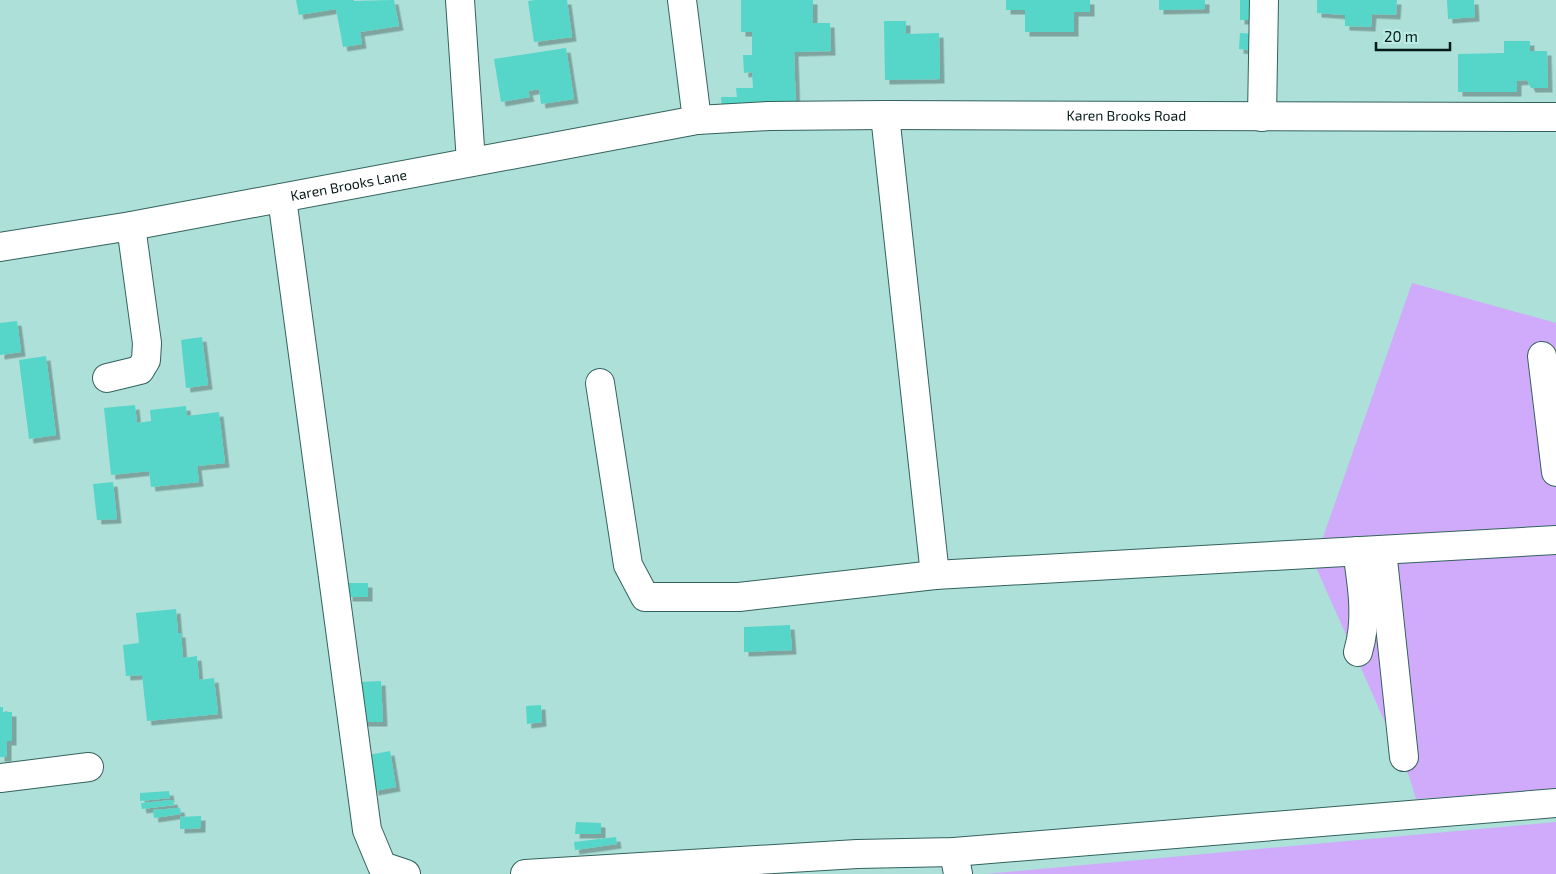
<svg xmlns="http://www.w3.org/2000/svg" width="1556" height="874" font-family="'Exo 2',sans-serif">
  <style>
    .green { fill: #d0aafb }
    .building { fill: #55d6c8; filter: url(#shadow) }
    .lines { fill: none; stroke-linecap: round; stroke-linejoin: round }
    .minor-casing { stroke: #33625d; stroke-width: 30 }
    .minor { stroke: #fff; stroke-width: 28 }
    .labels { text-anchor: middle; stroke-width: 4; stroke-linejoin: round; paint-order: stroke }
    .street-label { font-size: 14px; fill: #061a18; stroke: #baede6 }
  </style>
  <defs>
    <filter id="shadow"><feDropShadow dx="4.5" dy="4.5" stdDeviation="0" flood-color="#0004"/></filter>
  </defs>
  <rect width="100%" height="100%" fill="#ade0d9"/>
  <g class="green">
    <polygon points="1412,283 1556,323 1556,790 1416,799 1409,776 1314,563"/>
    <polygon points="1556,822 1556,874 985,874"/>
  </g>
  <g class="building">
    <polygon points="296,0 354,0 354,1 394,0 399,26 360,32 362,44 343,47 336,9 299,15"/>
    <polygon points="535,0 567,0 572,37 534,42 528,1"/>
    <polygon points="741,0 813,0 813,23 830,23 831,51 794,52 796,109 722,110 721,97 737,97 736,88 753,88 752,72 744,73 743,55 752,55 752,32 741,32"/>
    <polygon points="1006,0 1090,0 1090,12 1074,12 1074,32 1025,32 1025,10 1006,10"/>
    <polygon points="1159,0 1205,0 1205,9 1159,10"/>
    <rect x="1240" y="0" width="16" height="20"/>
    <polygon points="1317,0 1397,0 1396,15 1372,14 1371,27 1345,26 1345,15 1317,13"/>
    <polygon points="1447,0 1474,0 1475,17 1448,19"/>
    <polygon points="884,21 906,21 906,34 939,33 940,79 885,80"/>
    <polygon points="1240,33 1256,34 1255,51 1239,49"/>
    <polygon points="1504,41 1530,41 1530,51 1547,51 1548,88 1531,88 1527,80 1517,81 1517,92 1458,92 1458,54 1504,53"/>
    <polygon points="566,48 574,99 541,104 539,89 528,91 530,97 501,102 494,59"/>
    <polygon points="17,321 21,352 0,355 0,323"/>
    <polygon points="202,337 208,385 186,388 181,340"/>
    <polygon points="46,356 56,435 29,439 19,360"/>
    <polygon points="135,405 137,423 151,421 150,410 186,406 187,416 219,412 225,463 197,466 199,482 151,487 149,471 111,475 104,408"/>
    <polygon points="113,482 117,519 97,520 93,484"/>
    <rect x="348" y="583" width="20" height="14"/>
    <polygon points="176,609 178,633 181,633 183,658 197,656 199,680 214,678 218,714 147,721 142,675 126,676 123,645 139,643 136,613"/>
    <polygon points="790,625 792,650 744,652 744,627"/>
    <polygon points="381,681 383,722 360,722 359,682"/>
    <polygon points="541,705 542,722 527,724 526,706"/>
    <polygon points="0,707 3,707 3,712 12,712 12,741 7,741 7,757 0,757"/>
    <polygon points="390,751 396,787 374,791 368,755"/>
    <polygon points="169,791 170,798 140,801 140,793"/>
    <polygon points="173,800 174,805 142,809 141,803"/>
    <polygon points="180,808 181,814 154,818 153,810"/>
    <polygon points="201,816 201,828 180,829 180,817"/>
    <polygon points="576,822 601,823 601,834 575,834"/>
    <polygon points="616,837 617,844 575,850 574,842"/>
  </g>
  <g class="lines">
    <g class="minor-casing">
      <g id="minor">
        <polyline points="460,0 471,162"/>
        <polyline points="682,0 697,120"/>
        <polyline points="885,115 935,575"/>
        <polyline points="1262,117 1264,0"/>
        <polyline points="282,198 367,830 382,866 406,874"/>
        <path id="s1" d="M0,247l131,-21 566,-106 72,-4 116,-1 671,2"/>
        <polyline points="1542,356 1556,472"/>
        <polyline points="107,378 140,370 146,360 147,343 131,226"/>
        <polyline points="600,383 628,565 645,597 739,597 935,575 1556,540"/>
        <polyline points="1382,550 1404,757"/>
        <path d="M1357,551c5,34 11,68 1,101"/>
        <polyline points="0,778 89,767"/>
        <polyline points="954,852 958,874"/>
        <polyline points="525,874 857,854 954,852 1556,803"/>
      </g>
    </g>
    <use href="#minor" class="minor"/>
  </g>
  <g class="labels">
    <g class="street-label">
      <text dy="5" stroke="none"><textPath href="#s1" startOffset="1138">Karen Brooks Road</textPath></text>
      <text dy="5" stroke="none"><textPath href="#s1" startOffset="354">Karen Brooks Lane</textPath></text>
    </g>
  </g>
  <path d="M1376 42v8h74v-8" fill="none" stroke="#061a18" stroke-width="2.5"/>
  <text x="1384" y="42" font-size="15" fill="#061a18" stroke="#baede6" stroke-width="4" paint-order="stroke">20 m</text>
</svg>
